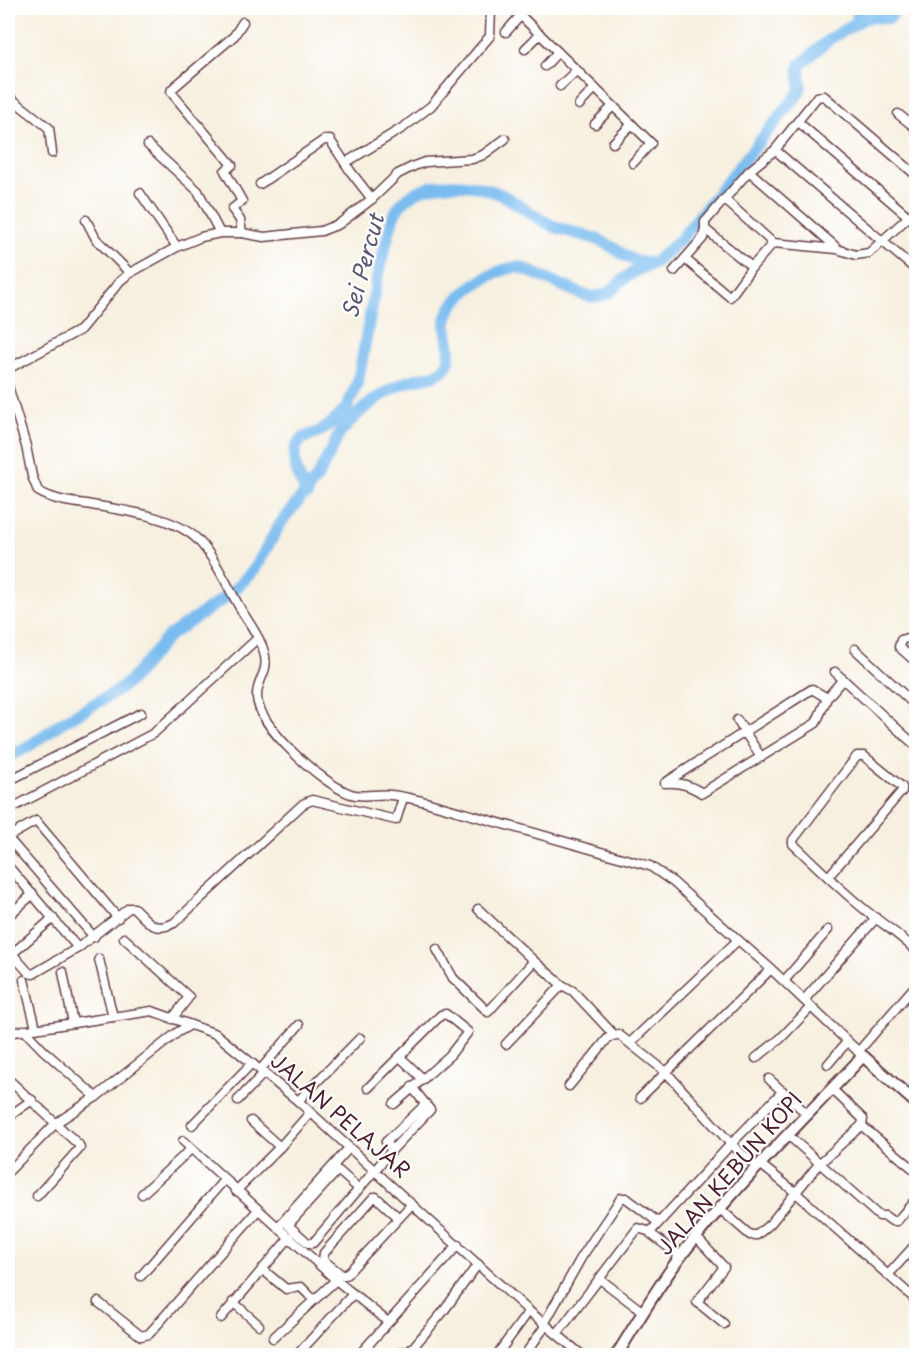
<svg xmlns="http://www.w3.org/2000/svg" width="924" height="1363" font-family="'Playpen Sans',sans-serif">
  <style>
    .lines { fill: none; stroke-linecap: round; stroke-linejoin: round }
    .river { stroke: #7abcef; stroke-width: 12 }
    .minor-casing { stroke: #643e46; stroke-width: 11 }
    .major-casing { stroke: #643e46; stroke-width: 14 }
    .minor { stroke: #fff; stroke-width: 8 }
    .major { stroke: #fff; stroke-width: 10 }
    .labels { text-anchor: middle; stroke-width: 4.5; stroke-linejoin: round; paint-order: stroke }
    .street-label { font-size: 21px; fill: #4a1f2b; stroke: #fff }
    .water-label { font-size: 22px; font-style: italic; fill: #5b5670; stroke: #fff }
  </style>
  <rect width="100%" height="100%" fill="#fff"/>
  <filter id="ink" filterUnits="userSpaceOnUse"><feTurbulence type="fractalNoise" baseFrequency=".0167" numOctaves="2"/><feDisplacementMap in="SourceGraphic" scale="12" xChannelSelector="R" yChannelSelector="G"/><feConvolveMatrix kernelMatrix="1 2 1 2 8 2 1 2 1" color-interpolation-filters="sRGB"/></filter>
  <filter id="wash" filterUnits="userSpaceOnUse"><feTurbulence type="fractalNoise" baseFrequency=".008" numOctaves="4" result="noise"/><feDisplacementMap in="SourceGraphic" scale="24" xChannelSelector="R" yChannelSelector="G"/><feGaussianBlur stdDeviation="1.35" result="paint"/><feColorMatrix in="noise" values="0 0 0 0 0 0 0 0 0 0 0 0 0 0 0 0 0 1.4 0 .05"/><feComposite in="paint" operator="in"/></filter>
  <g filter="url(#wash)">
    <rect width="100%" height="100%" fill="#f7f0e0"/>
    <g class="lines">
      <g class="river">
        <polyline points="856,23 868,17 890,18 896,8"/>
        <path d="M343,430c17,-21 44,-42 70,-50 12,-4 26,-2 33,-14 9,-13 -1,-31 0,-45 4,-26 50,-54 74,-54l66,29c25,4 27,-11 45,-22 7,-5 15,-7 22,-10"/>
        <path d="M307,495c-7,-14 -20,-39 -7,-54 4,-5 11,-6 17,-8 12,-6 21,-15 29,-25"/>
        <path d="M8,757l21,-11 32,-23 56,-32 14,-11 38,-44 60,-41 25,-25 26,-46 37,-46 24,-47 7,-26 10,-24 20,-107 15,-57c19,-41 74,-37 109,-22 18,9 33,23 51,31 16,7 36,8 52,17 21,11 22,20 49,20l26,-23 118,-146 3,-8 -2,-18 2,-4 30,-26 25,-15 2,-6 -1,-9"/>
      </g>
    </g>
  </g>
  <g filter="url(#ink)">
    <g class="lines">
      <g class="minor-casing">
        <g id="minor">
          <polyline points="513,8 651,143 633,163"/>
          <polyline points="506,32 521,15"/>
          <polyline points="525,49 540,34"/>
          <polyline points="545,66 558,52"/>
          <polyline points="560,86 577,70"/>
          <polyline points="8,96 49,128 52,153"/>
          <polyline points="579,105 595,88"/>
          <polyline points="898,114 916,128"/>
          <polyline points="798,122 916,223"/>
          <polyline points="595,124 613,106"/>
          <polyline points="613,143 632,124"/>
          <polyline points="148,145 198,191 220,233"/>
          <polyline points="775,150 915,269"/>
          <polyline points="345,163 404,127 431,106 490,36 491,8"/>
          <polyline points="749,171 837,248"/>
          <polyline points="916,175 824,96 817,97 775,150 749,171 705,222 705,229 752,267 773,243 837,249 856,255 869,253 916,210"/>
          <polyline points="260,184 324,140 330,140 351,172 372,199"/>
          <polyline points="140,193 177,247"/>
          <polyline points="724,199 773,243"/>
          <polyline points="86,220 96,239 130,273"/>
          <polyline points="242,233 240,220 232,209 242,201 225,171 232,165 171,92 172,89 234,36 243,22"/>
          <polyline points="685,259 730,297 752,267"/>
          <polyline points="674,271 703,238 705,229"/>
          <polyline points="8,369 80,330 120,281 130,273 177,247 201,237 220,233 242,233 264,237 321,231 339,224 372,199 398,174 414,166 425,162 472,159 483,155 505,139"/>
          <path d="M8,386l18,60 6,30 6,15c15,9 31,11 48,13 33,6 86,11 111,35 17,17 31,48 43,69 8,14 20,28 24,44 6,20 -7,27 -7,43 -2,30 67,90 94,99 13,4 27,-1 40,1 11,1 21,4 31,6l228,65 23,16 98,87 92,87"/>
          <polyline points="916,635 901,640 899,647 916,662"/>
          <polyline points="855,649 916,706"/>
          <polyline points="835,672 916,746"/>
          <polyline points="737,720 761,757"/>
          <polyline points="8,781 141,713"/>
          <polyline points="668,781 812,689 827,698"/>
          <path d="M665,783c15,-1 24,2 37,10l114,-70 11,-25 16,-19"/>
          <polyline points="8,810 154,733 258,638"/>
          <polyline points="8,837 36,821 118,918"/>
          <polyline points="8,838 94,937"/>
          <polyline points="8,866 78,948"/>
          <path d="M828,877l74,-86v-4l-38,-31h-7l-3,4 -61,80v4c25,23 49,48 76,69 16,13 33,23 47,38"/>
          <polyline points="478,909 534,961 562,985 573,991 614,1035"/>
          <polyline points="8,916 33,894"/>
          <polyline points="124,938 189,997 172,1019"/>
          <path d="M8,949l21,24 4,1 45,-26 51,-40h5c15,14 19,25 40,15l129,-119 9,-4 84,20 7,-22"/>
          <polyline points="437,949 453,978 488,1012 534,961"/>
          <polyline points="12,954 53,918"/>
          <polyline points="99,959 113,1017"/>
          <polyline points="63,972 73,1023"/>
          <polyline points="24,980 36,1028"/>
          <polyline points="784,981 828,930"/>
          <polyline points="804,1000 876,918"/>
          <polyline points="24,1030 43,1050 96,1097"/>
          <polyline points="8,1033 152,1011 216,1034 298,1101 529,1311 583,1356"/>
          <polyline points="631,1042 738,940"/>
          <polyline points="506,1044 562,985"/>
          <polyline points="858,1052 916,985"/>
          <polyline points="756,1058 780,1039 811,1007"/>
          <polyline points="828,1064 847,1042"/>
          <polyline points="260,1070 299,1025"/>
          <polyline points="8,1079 79,1145 80,1148 37,1196"/>
          <polyline points="769,1079 807,1114"/>
          <polyline points="569,1086 608,1038 618,1034 666,1072 731,1144 757,1167"/>
          <polyline points="368,1088 441,1015 446,1014 468,1032 450,1055 423,1079"/>
          <polyline points="832,1089 863,1119 862,1126 916,1171"/>
          <polyline points="640,1098 771,969"/>
          <polyline points="238,1100 264,1073"/>
          <polyline points="298,1101 360,1038"/>
          <polyline points="394,1104 423,1079 400,1057"/>
          <polyline points="8,1117 32,1100"/>
          <polyline points="251,1121 280,1147"/>
          <polyline points="192,1125 252,1063"/>
          <polyline points="788,1135 879,1216 885,1216 892,1221 897,1221 916,1199"/>
          <polyline points="183,1141 336,1280 388,1322"/>
          <polyline points="392,1150 386,1142 426,1104"/>
          <polyline points="760,1164 795,1192 916,1300"/>
          <polyline points="8,1172 56,1123 96,1097 178,1032 190,1025"/>
          <polyline points="359,1189 339,1171 337,1171 288,1225 308,1243 313,1243 392,1150 430,1110 412,1087"/>
          <polyline points="236,1191 280,1147 310,1113"/>
          <polyline points="142,1194 191,1149"/>
          <polyline points="720,1209 750,1235 757,1235 770,1224 819,1164 862,1125"/>
          <polyline points="399,1218 376,1197 374,1197 324,1253 323,1260 342,1275 346,1275 412,1204"/>
          <polyline points="278,1227 349,1148"/>
          <polyline points="696,1237 724,1267 697,1302 724,1324"/>
          <polyline points="681,1257 651,1234 652,1230 731,1144 783,1091"/>
          <polyline points="262,1269 286,1289 301,1287 314,1300"/>
          <polyline points="888,1275 916,1244"/>
          <polyline points="141,1276 224,1180"/>
          <polyline points="600,1279 643,1312"/>
          <polyline points="98,1302 141,1336 149,1334 258,1210"/>
          <polyline points="233,1302 259,1325"/>
          <polyline points="221,1318 290,1237"/>
          <polyline points="544,1324 581,1258 621,1198 626,1198 658,1222"/>
          <polyline points="557,1334 638,1228 651,1232"/>
          <polyline points="273,1338 336,1280"/>
          <polyline points="296,1356 353,1294"/>
          <polyline points="358,1356 458,1245"/>
          <polyline points="398,1356 402,1352 409,1352 443,1312 478,1264"/>
          <polyline points="496,1356 529,1311"/>
          <polyline points="524,1356 546,1325"/>
        </g>
      </g>
      <g class="major-casing">
        <path id="major" d="M616,1356c25,-40 49,-82 79,-118 52,-64 112,-122 168,-182l53,47"/>
      </g>
      <use href="#minor" class="minor"/>
      <use href="#major" class="major"/>
    </g>
  </g>
  <g class="labels">
    <g class="street-label">
      <text transform="translate(340 1116) rotate(41)" y="7">JALAN PELAJAR</text>
      <text transform="translate(730 1174) rotate(-49)" y="7">JALAN KEBUN KOPI</text>
    </g>
    <g class="water-label">
      <text transform="translate(363 266) rotate(-75)" y="8">Sei Percut</text>
    </g>
  </g>
  <rect width="924" height="1363" fill="none" stroke="#fff" stroke-width="30"/>
</svg>
